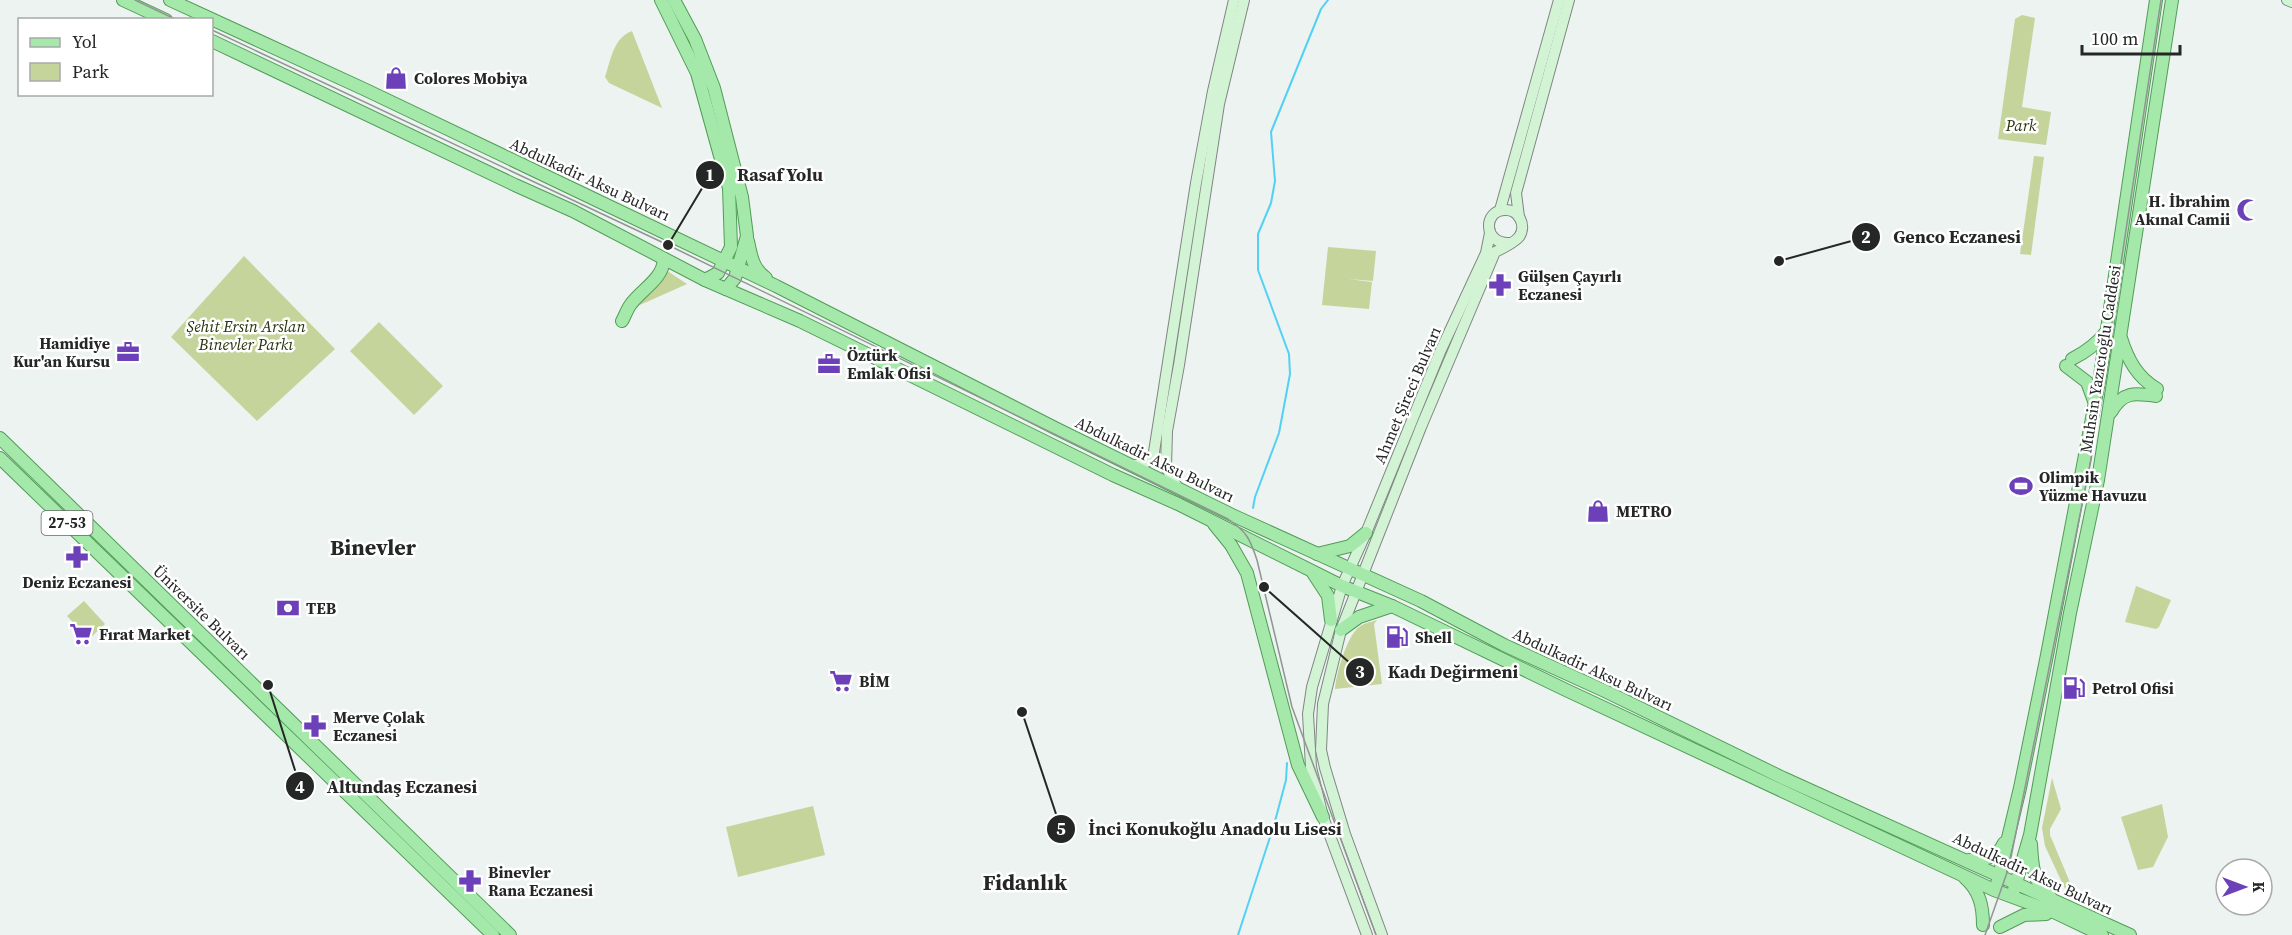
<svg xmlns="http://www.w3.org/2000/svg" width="2292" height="935" font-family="'Source Serif 4',serif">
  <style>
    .green { fill: #c5d49b }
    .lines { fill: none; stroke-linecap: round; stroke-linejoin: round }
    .stream { stroke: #53d0f4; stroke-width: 2 }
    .secondary-casing { stroke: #818684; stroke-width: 12 }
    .primary-casing { stroke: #519c57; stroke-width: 14 }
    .secondary { stroke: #d2f4d5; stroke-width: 10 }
    .primary { stroke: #a4e9aa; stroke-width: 12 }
    .tram { stroke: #909592; stroke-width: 1.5 }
    .labels { text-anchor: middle; stroke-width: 5; stroke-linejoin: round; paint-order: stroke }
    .shield { fill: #fff; stroke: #666867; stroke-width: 1.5 }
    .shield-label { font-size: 15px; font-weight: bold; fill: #252726 }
    .poi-label { font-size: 16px; font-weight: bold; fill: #252726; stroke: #fff; text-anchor: start }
    .park-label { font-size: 16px; font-style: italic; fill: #2b340d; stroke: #fff }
    .street-label { font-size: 16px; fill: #252726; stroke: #fff }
    .district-label { font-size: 22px; font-weight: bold; fill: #252726; stroke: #fff }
    .leader { fill: none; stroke: #252726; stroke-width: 2 }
    .callout-dot { fill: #252726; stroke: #fff; stroke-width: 2 }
    .mark-label { font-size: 18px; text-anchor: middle; font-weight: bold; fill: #fff }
    .callout-label { font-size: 18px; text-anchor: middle; font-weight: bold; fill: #252726; stroke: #fff; stroke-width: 5; stroke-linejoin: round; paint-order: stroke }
  </style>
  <rect width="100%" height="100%" fill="#ecf3f0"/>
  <g class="green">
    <polygon points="2022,15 2035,18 2022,107 2051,112 2046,145 1998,139 2015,19"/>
    <path d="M632,31l30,77 -53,-25 -4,-6c6,-17 8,-39 27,-46z"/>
    <polygon points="2034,156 2044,157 2031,255 2020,254"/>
    <polygon points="1328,247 1376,251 1373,281 1348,279 1372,282 1369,309 1322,305"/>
    <polygon points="244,256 335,349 257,421 171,337"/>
    <polygon points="666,270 687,284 631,309"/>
    <polygon points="379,322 443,386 414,415 350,351"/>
    <polygon points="2136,586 2171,600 2159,627 2156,629 2125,622"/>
    <polygon points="84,601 105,624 89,639 67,616"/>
    <path d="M1377,620l-3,4 8,60 -47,5c1,-15 12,-53 24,-62 5,-4 12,-5 18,-7z"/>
    <polygon points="2052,778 2061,809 2050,829 2050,835 2077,899 2066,891 2045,846 2042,828"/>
    <polygon points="2162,804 2168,837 2153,867 2138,870 2121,817"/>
    <polygon points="813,806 825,855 738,877 726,827"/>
  </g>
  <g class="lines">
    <g class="stream">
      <polyline points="1253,508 1255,497 1279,433 1290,374 1289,354 1258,270 1258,234 1271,203 1275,181 1271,132 1321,9 1328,0"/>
      <polyline points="1238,935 1274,825 1286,780 1287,763"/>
    </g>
    <g class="secondary-casing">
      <g id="secondary">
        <polyline points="2287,0 2292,2"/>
        <polyline points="1500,210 1559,0"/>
        <polyline points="1519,217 1516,193 1569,0"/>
        <path d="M1130,465c12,0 20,-1 24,-13l42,-269 17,-92 21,-91"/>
        <polyline points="1177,487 1166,467 1167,431 1179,365 1219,104 1244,0"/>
        <polyline points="1367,935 1323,817 1311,767 1308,714 1312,687 1342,586 1366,533 1440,352 1486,253 1490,233"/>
        <path d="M1382,935l-37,-101 -20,-66 -4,-18 2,-46 18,-74 80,-203 74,-175c8,-4 19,-9 24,-15 8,-11 0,-28 -14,-27 -22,0 -22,34 4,33"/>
      </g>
    </g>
    <g class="primary-casing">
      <g id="primary">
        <polyline points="123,0 166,20"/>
        <polyline points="170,0 366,90 776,286 1055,428 1232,515 1421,601 1504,645 1607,692 1783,778 2130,935"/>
        <polyline points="661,0 697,73 729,188 731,247 718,273 705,280"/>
        <polyline points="674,0 695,39 714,88 742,197 747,236 735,278 726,289"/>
        <polyline points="212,41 515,185 573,211 705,280 800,321 1113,475 1178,504 1342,586 1392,606 1566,690 1994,890 2056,913 2102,935"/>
        <path d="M748,241c3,15 5,28 18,37"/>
        <path d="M622,321c3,-5 5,-12 9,-17 11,-15 32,-25 33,-45"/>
        <path d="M2121,338c7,22 16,39 36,51"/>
        <path d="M2072,359c14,-7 24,-14 34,-27"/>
        <polyline points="2066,366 2087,382 2094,401"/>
        <path d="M2111,412c12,-21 24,-19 45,-16"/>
        <polyline points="0,438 510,935"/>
        <polyline points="0,458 493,935"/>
        <polyline points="1214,524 1231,545 1247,573 1298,765 1323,817"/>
        <polyline points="1317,554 1350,546 1366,533"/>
        <polyline points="1313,573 1328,596 1331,620"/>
        <polyline points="1341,630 1359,617 1392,606"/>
        <path d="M2031,844c1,20 2,40 19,52"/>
        <path d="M1969,860c15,1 28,-2 35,-17"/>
        <path d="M1965,878c15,13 18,29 18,47"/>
        <polyline points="1997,884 2020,788 2047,655 2100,376 2156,0"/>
        <polyline points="2014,890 2030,835 2070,613 2098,480 2172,0"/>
        <polyline points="2000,927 2024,915 2046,914"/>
      </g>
    </g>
    <use href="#secondary" class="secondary"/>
    <use href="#primary" class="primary"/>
    <g class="tram">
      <polyline points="135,0 177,20"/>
      <path d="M212,30l456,215 560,274c19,13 22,20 29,41l35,147 84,228"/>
      <polyline points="1985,935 2009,867 2091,460 2161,0"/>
    </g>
  </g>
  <defs>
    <g id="shop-bare" transform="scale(1.8)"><path d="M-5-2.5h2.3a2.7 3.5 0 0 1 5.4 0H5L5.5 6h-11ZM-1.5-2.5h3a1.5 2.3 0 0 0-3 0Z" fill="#6c40b8" stroke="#fff" stroke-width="2.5" paint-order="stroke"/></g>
    <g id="mosque-bare" transform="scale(1.8)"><path d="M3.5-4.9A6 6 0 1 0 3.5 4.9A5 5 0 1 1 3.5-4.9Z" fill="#6c40b8" stroke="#fff" stroke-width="2.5" paint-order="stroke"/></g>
    <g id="pharmacy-bare" transform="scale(1.8)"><path d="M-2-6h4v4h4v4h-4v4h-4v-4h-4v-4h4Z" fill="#6c40b8" stroke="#fff" stroke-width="2.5" paint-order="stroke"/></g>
    <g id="office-bare" transform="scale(1.8)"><path d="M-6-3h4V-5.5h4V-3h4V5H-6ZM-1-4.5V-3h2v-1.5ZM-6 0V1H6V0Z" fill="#6c40b8" stroke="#fff" stroke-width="2.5" paint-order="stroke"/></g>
    <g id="stadium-bare" transform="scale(1.8)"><path d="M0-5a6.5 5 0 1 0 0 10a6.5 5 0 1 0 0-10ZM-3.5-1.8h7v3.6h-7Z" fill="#6c40b8" stroke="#fff" stroke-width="2.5" paint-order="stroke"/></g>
    <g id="bank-bare" transform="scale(1.8)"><path d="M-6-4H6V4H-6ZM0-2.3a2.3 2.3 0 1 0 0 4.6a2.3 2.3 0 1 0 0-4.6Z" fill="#6c40b8" stroke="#fff" stroke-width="2.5" paint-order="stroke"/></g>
    <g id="supermarket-bare" transform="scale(1.8)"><path d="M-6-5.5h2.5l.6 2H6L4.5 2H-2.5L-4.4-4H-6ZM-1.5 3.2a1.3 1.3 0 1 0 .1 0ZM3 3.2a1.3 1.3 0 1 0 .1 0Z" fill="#6c40b8" stroke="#fff" stroke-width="2.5" paint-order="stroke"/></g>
    <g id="fuel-bare" transform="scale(1.8)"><path d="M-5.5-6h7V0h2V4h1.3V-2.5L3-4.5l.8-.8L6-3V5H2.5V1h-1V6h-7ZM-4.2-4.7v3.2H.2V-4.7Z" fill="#6c40b8" stroke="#fff" stroke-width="2.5" paint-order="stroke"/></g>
  </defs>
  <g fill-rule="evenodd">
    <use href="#shop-bare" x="396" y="78"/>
    <use href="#mosque-bare" x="2248" y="210"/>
    <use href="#pharmacy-bare" x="1500" y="285"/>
    <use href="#office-bare" x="128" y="352"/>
    <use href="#office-bare" x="829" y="364"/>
    <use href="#stadium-bare" x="2021" y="486"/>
    <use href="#shop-bare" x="1598" y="511"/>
    <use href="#pharmacy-bare" x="77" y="557"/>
    <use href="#bank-bare" x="288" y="608"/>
    <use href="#supermarket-bare" x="81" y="634"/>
    <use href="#fuel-bare" x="1397" y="637"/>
    <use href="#supermarket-bare" x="841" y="681"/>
    <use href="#fuel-bare" x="2074" y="688"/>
    <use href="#pharmacy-bare" x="315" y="726"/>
    <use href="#pharmacy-bare" x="470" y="881"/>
  </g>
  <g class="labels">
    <rect class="shield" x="41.5" y="511" width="51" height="24" rx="4.5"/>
    <g class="shield-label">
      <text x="67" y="528">27-53</text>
    </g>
    <g class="poi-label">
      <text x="414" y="84">Colores Mobiya</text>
      <text x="2230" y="207" text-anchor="end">H. İbrahim<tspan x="2230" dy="18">Akınal Camii</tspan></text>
      <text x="1518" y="282">Gülşen Çayırlı<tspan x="1518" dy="18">Eczanesi</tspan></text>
      <text x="110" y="349" text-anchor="end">Hamidiye<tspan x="110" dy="18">Kur'an Kursu</tspan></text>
      <text x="847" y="361">Öztürk<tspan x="847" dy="18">Emlak Ofisi</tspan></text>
      <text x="2039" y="483">Olimpik<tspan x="2039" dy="18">Yüzme Havuzu</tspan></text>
      <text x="1616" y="517">METRO</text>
      <text x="77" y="588" text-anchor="middle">Deniz Eczanesi</text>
      <text x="306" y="614">TEB</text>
      <text x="99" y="640">Fırat Market</text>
      <text x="1415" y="643">Shell</text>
      <text x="859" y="687">BİM</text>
      <text x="2092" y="694">Petrol Ofisi</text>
      <text x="333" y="723">Merve Çolak<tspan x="333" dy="18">Eczanesi</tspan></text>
      <text x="488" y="878">Binevler<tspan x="488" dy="18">Rana Eczanesi</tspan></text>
    </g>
    <g class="park-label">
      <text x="2021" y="131">Park</text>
      <text x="246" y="332">Şehit Ersin Arslan<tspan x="246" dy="18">Binevler Parkı</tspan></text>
    </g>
    <g class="street-label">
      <text transform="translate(590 179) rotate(25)" y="6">Abdulkadir Aksu Bulvarı</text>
      <text transform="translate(2100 359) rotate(-81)" y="6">Muhsin Yazıcıoğlu Caddesi</text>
      <text transform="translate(1407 395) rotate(-67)" y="6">Ahmet Şireci Bulvarı</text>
      <text transform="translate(1155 459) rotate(26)" y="6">Abdulkadir Aksu Bulvarı</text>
      <text transform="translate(202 612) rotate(44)" y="6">Üniversite Bulvarı</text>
      <text transform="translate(1593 669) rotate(25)" y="6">Abdulkadir Aksu Bulvarı</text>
      <text transform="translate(2033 873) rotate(25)" y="6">Abdulkadir Aksu Bulvarı</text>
    </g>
    <g class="district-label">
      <text x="373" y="555">Binevler</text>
      <text x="1025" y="890">Fidanlık</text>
    </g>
  </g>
  <path class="leader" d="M668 245L710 175M1779 261L1866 237M1264 587L1360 672M268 685L300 786M1022 712L1061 829"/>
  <g class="callout-dot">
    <circle cx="668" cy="245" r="6"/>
    <circle cx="1779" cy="261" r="6"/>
    <circle cx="1264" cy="587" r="6"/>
    <circle cx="268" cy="685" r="6"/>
    <circle cx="1022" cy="712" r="6"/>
    <circle cx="710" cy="175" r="15"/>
    <circle cx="1866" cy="237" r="15"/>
    <circle cx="1360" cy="672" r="15"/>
    <circle cx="300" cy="786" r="15"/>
    <circle cx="1061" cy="829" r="15"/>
  </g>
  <g class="mark-label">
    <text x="710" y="181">1</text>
    <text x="1866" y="243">2</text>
    <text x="1360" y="678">3</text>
    <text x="300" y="793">4</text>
    <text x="1061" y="835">5</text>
  </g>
  <g class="callout-label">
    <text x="780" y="181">Rasaf Yolu</text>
    <text x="1957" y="243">Genco Eczanesi</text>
    <text x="1453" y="678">Kadı Değirmeni</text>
    <text x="402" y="793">Altundaş Eczanesi</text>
    <text x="1215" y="835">İnci Konukoğlu Anadolu Lisesi</text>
  </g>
  <rect x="18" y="18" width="195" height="78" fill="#ffffff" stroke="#a8a9a8" stroke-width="1.5"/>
  <rect x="30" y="38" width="30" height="9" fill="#a4e9aa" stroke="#a8a9a8" stroke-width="1.5"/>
  <text x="72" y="48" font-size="18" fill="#252726">Yol</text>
  <rect x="30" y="63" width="30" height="18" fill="#c5d49b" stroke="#a8a9a8" stroke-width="1.5"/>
  <text x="72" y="78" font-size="18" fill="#252726">Park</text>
  <g transform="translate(2244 887) rotate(90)"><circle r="28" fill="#ffffff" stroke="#a8a9a8" stroke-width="1.5"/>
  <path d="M0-4.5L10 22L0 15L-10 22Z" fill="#6c40b8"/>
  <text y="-9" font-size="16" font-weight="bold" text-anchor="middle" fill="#252726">K</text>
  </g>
  <path d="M2082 45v9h98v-9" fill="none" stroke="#252726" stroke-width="3"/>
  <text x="2091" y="45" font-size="18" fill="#252726" stroke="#ffffff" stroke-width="4.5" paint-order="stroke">100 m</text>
</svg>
